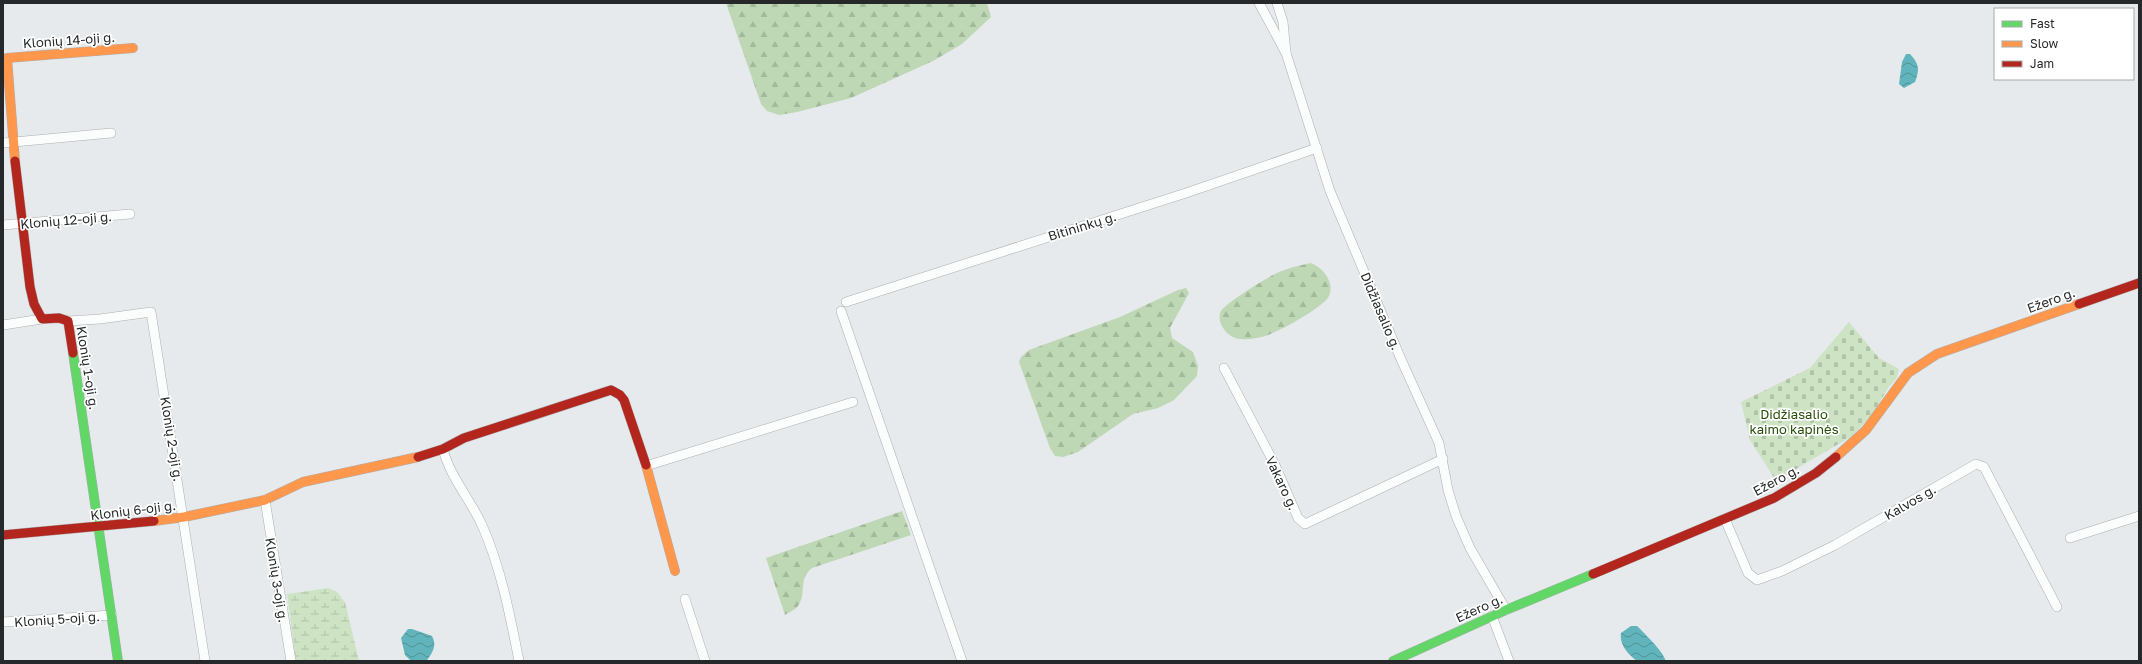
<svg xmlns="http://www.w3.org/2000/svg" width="2142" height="664" font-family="'Golos Text',sans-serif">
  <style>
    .forest { fill: url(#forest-firs) }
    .wetland { fill: url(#wetland-marsh) }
    .cemetery { fill: url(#cemetery-stones) }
    .water { fill: url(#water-waves) }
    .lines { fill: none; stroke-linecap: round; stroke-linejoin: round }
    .street-casing { stroke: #acafb1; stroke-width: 10 }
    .fast-casing { stroke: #acafb1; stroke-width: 10 }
    .slow-casing { stroke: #acafb1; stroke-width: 10 }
    .jam-casing { stroke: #acafb1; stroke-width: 10 }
    .street { stroke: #fbfcfc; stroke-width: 9 }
    .fast { stroke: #63d668; stroke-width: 9 }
    .slow { stroke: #ff974d; stroke-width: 9 }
    .jam { stroke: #b3261e; stroke-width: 9 }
    .labels { text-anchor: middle; stroke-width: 3.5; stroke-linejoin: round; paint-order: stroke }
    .street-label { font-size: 13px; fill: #26282a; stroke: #fff }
    .park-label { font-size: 13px; fill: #284e09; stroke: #fff }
  </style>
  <defs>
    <pattern id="forest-firs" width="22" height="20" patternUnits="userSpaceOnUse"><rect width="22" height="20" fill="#bed7b4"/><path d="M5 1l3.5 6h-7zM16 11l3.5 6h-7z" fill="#a3b99b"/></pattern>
    <pattern id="wetland-marsh" width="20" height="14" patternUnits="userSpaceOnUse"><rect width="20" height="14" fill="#cde3c4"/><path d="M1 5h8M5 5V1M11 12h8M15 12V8" fill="none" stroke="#b0c3a9"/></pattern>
    <pattern id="cemetery-stones" width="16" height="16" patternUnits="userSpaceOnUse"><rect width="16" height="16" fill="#cde3c4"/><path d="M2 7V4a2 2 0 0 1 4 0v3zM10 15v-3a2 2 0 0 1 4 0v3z" fill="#b0c3a9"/></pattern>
    <pattern id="water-waves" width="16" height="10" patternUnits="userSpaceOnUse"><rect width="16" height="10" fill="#61b4bb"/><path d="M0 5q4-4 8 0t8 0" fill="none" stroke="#509298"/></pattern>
  </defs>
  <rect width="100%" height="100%" fill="#e6eaed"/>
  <g class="forest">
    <polygon points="726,3 987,3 991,17 962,44 933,61 851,98 797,112 779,115 767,111 761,104"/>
    <path d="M1311,263c12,5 24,19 18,33 -5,11 -52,37 -64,40 -7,2 -17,4 -24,3 -12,0 -26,-16 -20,-28 5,-8 48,-35 58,-39 10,-4 21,-7 32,-9z"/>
    <polygon points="1186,288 1189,293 1170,328 1172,338 1193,352 1198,366 1197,376 1174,400 1158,408 1133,414 1078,452 1063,457 1055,456 1050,448 1019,362 1021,357 1029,350 1120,317 1178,290"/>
    <path d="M902,511l9,24 -99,33c-14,10 -5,26 -14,38 -3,4 -9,6 -13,9l-19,-57z"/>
  </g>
  <polygon class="wetland" points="328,588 337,592 345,602 359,661 296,661 287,594"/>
  <polygon class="cemetery" points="1849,322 1879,358 1899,369 1897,378 1888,388 1872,415 1852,436 1776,481 1750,440 1741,402 1810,368"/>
  <g class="water">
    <path d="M1906,54h4c9,10 10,15 5,28l-11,6 -5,-4 3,-22z"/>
    <path d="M1631,626h6c8,8 25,24 29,35h-29c-8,-6 -18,-16 -16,-28z"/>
    <path d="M408,629h4l20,7c5,9 1,16 -5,24l-16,1 -6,-6 -4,-17z"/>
  </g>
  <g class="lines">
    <g class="street-casing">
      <g id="street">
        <polyline points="1259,3 1286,53"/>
        <polyline points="1277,3 1283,22 1286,53 1330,191 1400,357 1439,443 1448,490 1456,516 1470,548 1506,610"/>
        <polyline points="3,143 111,133"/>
        <polyline points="3,225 130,214"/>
        <polyline points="846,302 1186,193 1317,148"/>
        <polyline points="841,311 962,661"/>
        <polyline points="68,321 100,319 151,312 205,661"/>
        <polyline points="3,325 42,319"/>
        <polyline points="1224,368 1275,465 1298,518 1305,524 1443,459"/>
        <path d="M443,449c7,28 27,50 39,76 19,43 28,90 37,136"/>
        <polyline points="646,466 853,402"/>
        <polyline points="265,500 291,661"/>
        <polyline points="1725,519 1748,573 1757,580 1782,571 1835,545 1976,464 1984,467 2057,607"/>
        <polyline points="2070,538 2139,516"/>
        <polyline points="685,599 705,661"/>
        <polyline points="1492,616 1509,661"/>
        <polyline points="3,622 112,615"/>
      </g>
    </g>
    <g class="fast-casing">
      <g id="fast">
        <polyline points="73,353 118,661"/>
        <polyline points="1393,661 1506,610 1593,574"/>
      </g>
    </g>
    <g class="slow-casing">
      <g id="slow">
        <polyline points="15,161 7,58 133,48"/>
        <polyline points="1836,457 1866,430 1908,373 1937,354 2079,304"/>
        <polyline points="646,465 675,571"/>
        <polyline points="154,521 184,517 265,500 303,482 418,457"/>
      </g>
    </g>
    <g class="jam-casing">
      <g id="jam">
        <polyline points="15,161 30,287 34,304 42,319 59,318 68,321 73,353"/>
        <polyline points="2079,304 2139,283"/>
        <polyline points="418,457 443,449 464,438 611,390 620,395 624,400 646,465"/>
        <polyline points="3,535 154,521"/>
        <polyline points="1593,574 1774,498 1816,473 1836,457"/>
      </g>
    </g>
    <use href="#street" class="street"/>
    <use href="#fast" class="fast"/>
    <use href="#slow" class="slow"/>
    <use href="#jam" class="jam"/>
  </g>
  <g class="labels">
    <g class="street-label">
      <text transform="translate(69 40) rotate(-4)" y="5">Klonių 14-oji g.</text>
      <text transform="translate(66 220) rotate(-5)" y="5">Klonių 12-oji g.</text>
      <text transform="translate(1082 226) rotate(-17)" y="5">Bitininkų g.</text>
      <text transform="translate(2051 300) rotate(-20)" y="5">Ežero g.</text>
      <text transform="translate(1381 311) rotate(67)" y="5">Didžiasalio g.</text>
      <text transform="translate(88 368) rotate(81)" y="5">Klonių 1-oji g.</text>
      <text transform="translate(172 439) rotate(81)" y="5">Klonių 2-oji g.</text>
      <text transform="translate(1776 480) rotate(-28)" y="5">Ežero g.</text>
      <text transform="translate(1282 483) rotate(65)" y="5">Vakaro g.</text>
      <text transform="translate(1910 502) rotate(-30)" y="5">Kalvos g.</text>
      <text transform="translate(133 510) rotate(-7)" y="5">Klonių 6-oji g.</text>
      <text transform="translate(277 580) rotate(81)" y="5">Klonių 3-oji g.</text>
      <text transform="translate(1479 608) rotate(-24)" y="5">Ežero g.</text>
      <text transform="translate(57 619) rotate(-4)" y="5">Klonių 5-oji g.</text>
    </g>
    <g class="park-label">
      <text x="1794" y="419">Didžiasalio<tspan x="1794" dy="15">kaimo kapinės</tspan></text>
    </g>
  </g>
  <rect width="2142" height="664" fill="none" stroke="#26282a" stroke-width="8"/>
  <rect x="1994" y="8" width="140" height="72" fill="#ffffff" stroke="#a8a9aa"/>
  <rect x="2002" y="21" width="20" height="6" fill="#63d668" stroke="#a8a9aa"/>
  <text x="2030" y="28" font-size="12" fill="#26282a">Fast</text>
  <rect x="2002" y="41" width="20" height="6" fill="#ff974d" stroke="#a8a9aa"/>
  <text x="2030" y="48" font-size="12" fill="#26282a">Slow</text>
  <rect x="2002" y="61" width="20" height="6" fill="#b3261e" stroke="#a8a9aa"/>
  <text x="2030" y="68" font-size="12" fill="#26282a">Jam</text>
</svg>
